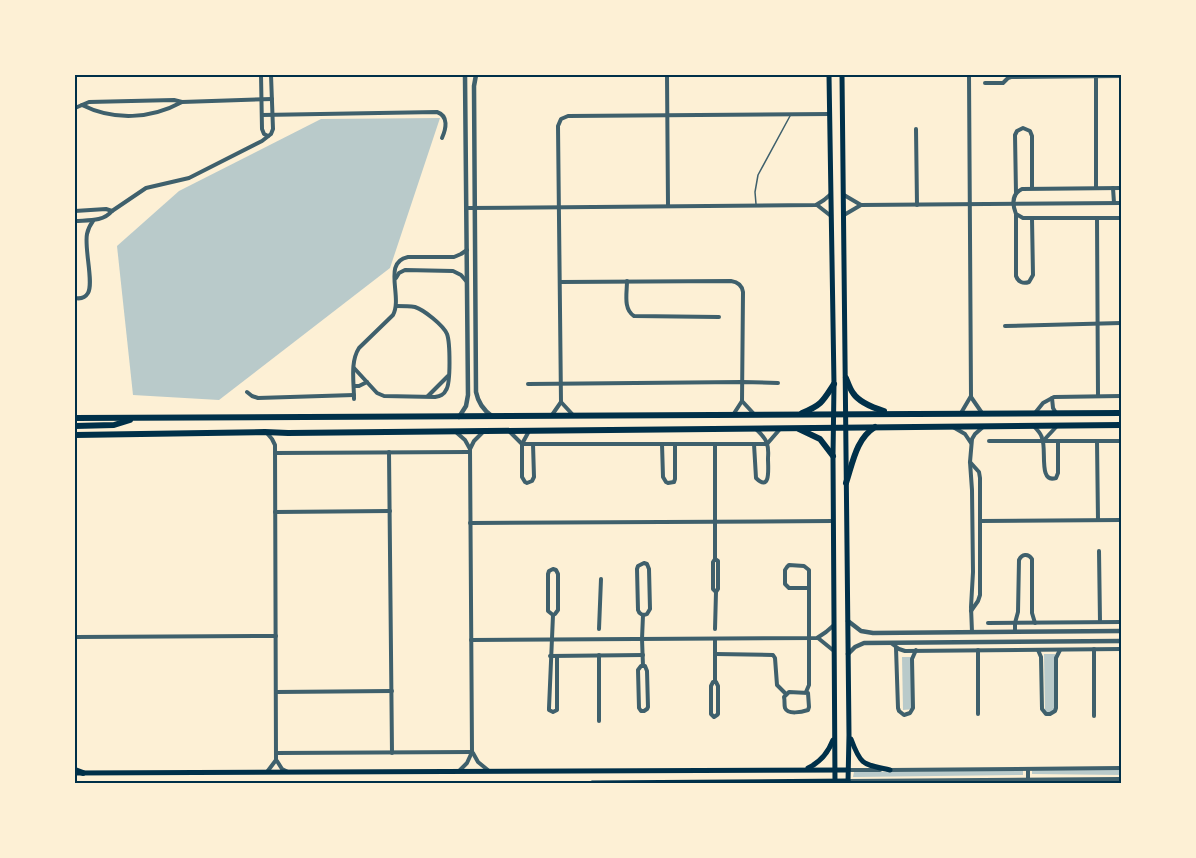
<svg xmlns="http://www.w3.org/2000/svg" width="1196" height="858" font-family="'Roboto Serif',serif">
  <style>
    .green { fill: #b9caca }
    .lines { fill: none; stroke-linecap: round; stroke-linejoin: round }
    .service { stroke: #3f606c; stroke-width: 1.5 }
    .minor { stroke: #3f606c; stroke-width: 4 }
    .tertiary { stroke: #3f606c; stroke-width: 4.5 }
    .secondary { stroke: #003049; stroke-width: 5 }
    .primary { stroke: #003049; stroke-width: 6 }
    .trunk { stroke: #003049; stroke-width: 6 }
    .neatline { fill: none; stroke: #003049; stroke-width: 2 }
  </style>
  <rect width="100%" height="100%" fill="#fdf0d5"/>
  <g class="green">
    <polygon points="440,118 390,268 219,400 133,395 117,246 179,191 321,119"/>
    <polygon points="1044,654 1055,654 1056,710 1050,713 1045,712"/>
    <polygon points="902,657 913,657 914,709 903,710"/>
    <polygon points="1023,770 1023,775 853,777 854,772"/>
    <polygon points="1032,770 1121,770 1121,775 1032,774"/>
  </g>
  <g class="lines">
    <polyline class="service" points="756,204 755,192 758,175 790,116"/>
    <g class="minor">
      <polyline points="261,75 262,129 264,134 268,136"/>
      <polyline points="667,75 668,206"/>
      <polyline points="985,83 1003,83 1008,78 1011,77 1121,76"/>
      <path d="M82,105c32,16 69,14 100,-3"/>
      <polyline points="75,108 89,102 174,100 182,102 272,99"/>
      <path d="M262,115l175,-3c12,4 9,17 5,26"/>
      <polyline points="916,129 917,205"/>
      <polyline points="1096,188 1096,76"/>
      <polyline points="1113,188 1114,203"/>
      <path d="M1121,188l-99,1c-10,5 -10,15 -6,25l7,4h98"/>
      <polyline points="1016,193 1015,135 1017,131 1023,128 1030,131 1032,136 1032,188"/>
      <polyline points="844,195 861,205 1121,203"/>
      <polyline points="817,205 831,216"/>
      <polyline points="467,208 816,205 824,200 831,194"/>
      <polyline points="75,211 106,209 112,211"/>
      <polyline points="844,215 861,205"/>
      <path d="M1016,215v61c2,6 7,8 13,6l4,-7 -1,-56"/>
      <polyline points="1097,218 1098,396"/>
      <path d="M75,221c13,-1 28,1 37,-10l34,-23 43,-10 73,-37 9,-7 2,-5 -2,-54"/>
      <polyline points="396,278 399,273 405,270 453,271 461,275 467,282"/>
      <path d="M627,281c0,12 -4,28 7,35l85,1"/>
      <path d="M560,282l171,-1c7,1 11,4 12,11l-1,109 -9,14"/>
      <path d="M75,298c5,1 10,0 13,-5 6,-10 -4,-45 -1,-59 1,-5 3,-9 6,-13"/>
      <polyline points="1005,326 1121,323"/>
      <path d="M354,368l23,25 7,3 51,1c5,-1 9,-2 11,-7 5,-7 4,-48 1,-56 -4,-9 -23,-24 -32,-27 -6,-1 -12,-1 -19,-1"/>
      <polyline points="528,384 742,382 778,383"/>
      <polyline points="354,386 359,386 367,382"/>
      <polyline points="247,392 252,396 258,398 354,395"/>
      <polyline points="428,396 448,376"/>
      <polyline points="971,397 982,413"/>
      <polyline points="1052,398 1053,408 1056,413"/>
      <path d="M354,399c0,-17 -4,-37 5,-51l34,-33c10,-18 -11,-53 15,-58h46l7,-3 6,-4"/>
      <polyline points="742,401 754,414"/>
      <polyline points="561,402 573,415"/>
      <polyline points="961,413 971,396 969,75"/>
      <polyline points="1035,413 1043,403 1054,397 1121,396"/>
      <polyline points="552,415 561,402 558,126 561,119 568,116 830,114"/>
      <path d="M1034,426c3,4 7,7 8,12 5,11 -4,46 14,40l2,-5v-32"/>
      <polyline points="953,427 965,434 971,443"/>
      <polyline points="529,431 522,444 522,477 525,482 527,483 532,481 534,477 533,444"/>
      <polyline points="266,432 272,439 275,445 276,760 267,772"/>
      <polyline points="510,432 522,444"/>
      <polyline points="457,433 465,440 470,449 472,752 467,763 460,770"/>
      <polyline points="1044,440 1057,426"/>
      <polyline points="989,441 1121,441"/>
      <polyline points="1097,441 1098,520"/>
      <polyline points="522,444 767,444"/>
      <polyline points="662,444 663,477 666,482 668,483 674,482 675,479 675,444"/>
      <polyline points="715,444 715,559"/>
      <path d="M754,444l2,34c15,15 12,-11 12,-19 0,-4 1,-10 -1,-15 -1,-6 -7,-11 -11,-15"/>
      <polyline points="767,444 780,429"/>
      <polyline points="470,449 474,441 484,431"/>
      <polyline points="389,452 392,753"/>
      <polyline points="275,453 469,452"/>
      <polyline points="970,462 979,472 980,478 980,595 978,601 971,611"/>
      <polyline points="275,512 390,511"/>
      <polyline points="980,521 1121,520"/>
      <polyline points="470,523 833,521"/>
      <polyline points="1099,551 1100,622"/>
      <polygon points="715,559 718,561 718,589 716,592 713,589 713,562"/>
      <path d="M644,563l3,1 2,5 1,40 -3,5c-4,2 -8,0 -9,-4l-1,-41 1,-3z"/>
      <polygon points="553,569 556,570 558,574 558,610 555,614 553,615 548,611 548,574 549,571"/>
      <polyline points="553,615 549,708 549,710 553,712 557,710 557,656"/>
      <polyline points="643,615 642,639 643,666"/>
      <polyline points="988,623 1121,622"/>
      <polyline points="599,629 601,579"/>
      <polyline points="715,629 716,592"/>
      <polyline points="972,632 971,607 973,572 972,490 970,462 972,439 975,434 983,427"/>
      <path d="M1015,632v-9l3,-11 1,-52c3,-6 9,-7 13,-1v54l3,10"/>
      <polyline points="75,637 276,636"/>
      <polyline points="818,638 834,651"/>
      <polyline points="715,639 715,682"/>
      <polyline points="471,640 817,638 826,632 834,625"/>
      <polyline points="891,643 899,649 905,651 1121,649"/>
      <polyline points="896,648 898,708 899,711 904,715 910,713 913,708 912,659 916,650"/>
      <polyline points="1094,649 1094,716"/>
      <polyline points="978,650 978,714"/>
      <polyline points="1038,650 1041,657 1042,709 1046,714 1050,714 1055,711 1056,708 1056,658 1060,650"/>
      <polyline points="715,654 773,655 775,658 777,685 786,694"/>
      <polyline points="550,656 643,655"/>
      <polygon points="641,666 645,666 647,671 648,707 647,709 644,711 641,711 639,708 638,670"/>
      <polygon points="713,682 716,682 718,686 718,714 717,715 714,717 711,714 711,686"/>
      <polyline points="276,692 392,691"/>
      <path d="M789,692l19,1 1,14 -1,3c-6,2 -20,5 -23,-2 -1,-4 0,-7 -1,-11z"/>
      <polyline points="806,692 809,685 809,570 804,566 789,565 787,567 785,570 785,584 789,588 809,588"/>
      <polyline points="599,721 599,655"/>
      <polyline points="276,753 472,752"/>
      <polyline points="473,753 478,762 489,771"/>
      <polyline points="277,761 282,769 288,772"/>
      <polyline points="1028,769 1028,783"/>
      <polyline points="848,770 880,770"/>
      <polyline points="888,770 1121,768"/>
      <polyline points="848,781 1121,779"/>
    </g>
    <g class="tertiary">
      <path d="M476,75l-2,11 2,306c2,10 7,18 16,24"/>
      <polyline points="459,417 466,406 468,395 465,75"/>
      <polyline points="848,621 861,631 873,633 1121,631"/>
      <polyline points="848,654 855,647 864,643 1121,641"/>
    </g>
    <g class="secondary">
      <polyline points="829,75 834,384 833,456 835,783"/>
      <polyline points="842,75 849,735 848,783"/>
      <path d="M851,739c10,27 12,25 39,31"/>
      <path d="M808,768c13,-6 20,-15 25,-28"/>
      <polyline points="75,773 848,770"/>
      <polyline points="592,783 848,781"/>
    </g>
    <polyline class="primary" points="75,770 83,773"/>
    <g class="trunk">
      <path d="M846,378c2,5 4,11 7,15 6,9 21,15 31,18"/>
      <path d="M802,413c20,-8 21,-12 32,-29"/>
      <polyline points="75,418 1121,413"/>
      <polyline points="75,426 114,425 130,420"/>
      <polyline points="799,429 820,439 833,456"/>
      <polyline points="75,435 265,432 288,433 1121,425"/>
      <path d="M846,483c7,-21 10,-44 29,-56"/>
    </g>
  </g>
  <rect width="1196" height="858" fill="none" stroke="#fdf0d5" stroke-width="153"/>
  <rect x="76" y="76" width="1044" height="706" class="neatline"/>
</svg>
